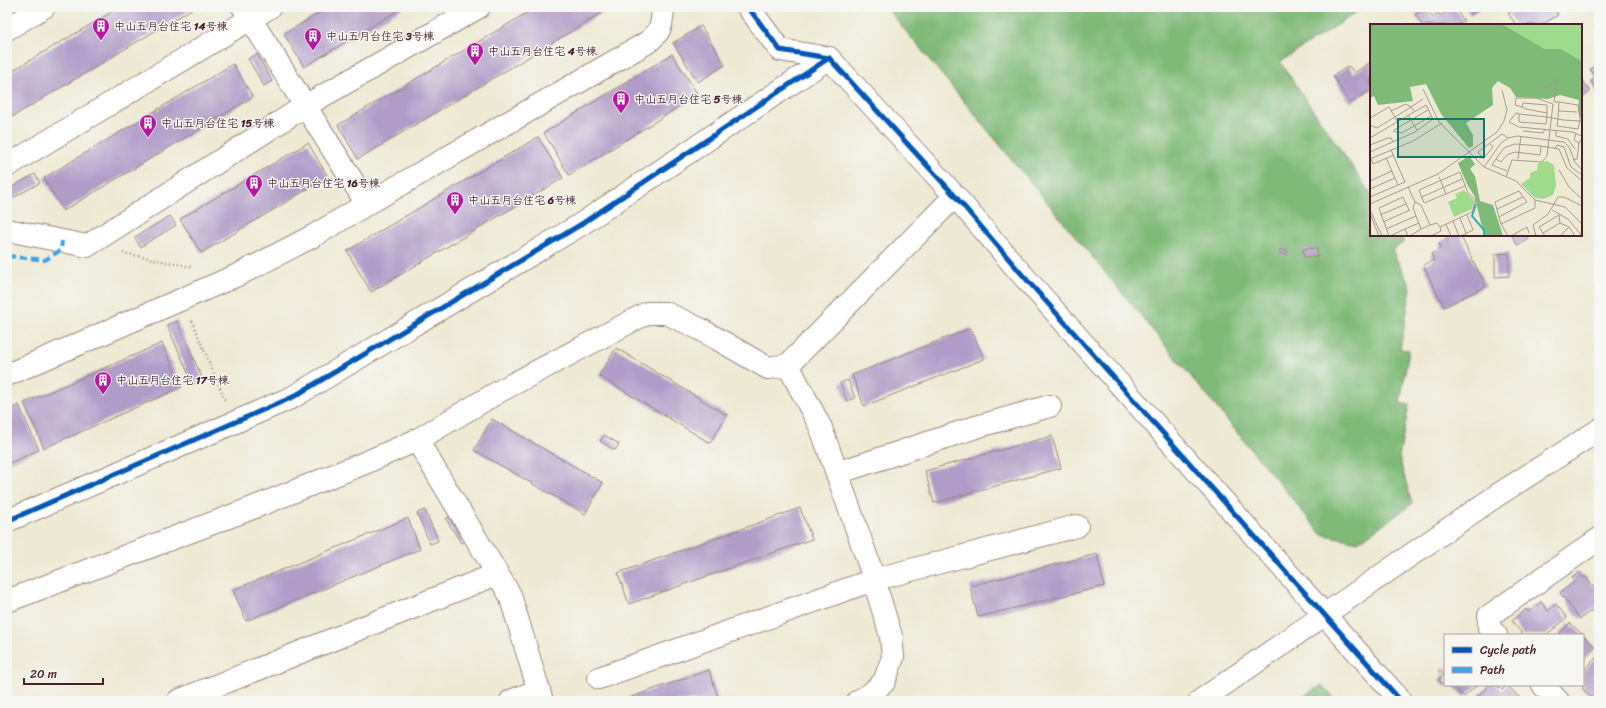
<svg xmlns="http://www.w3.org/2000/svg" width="1606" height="708" font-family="Sriracha,'Klee One',sans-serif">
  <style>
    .forest { fill: #80ba78; stroke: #656c52 }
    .building { fill: #b19cc8 }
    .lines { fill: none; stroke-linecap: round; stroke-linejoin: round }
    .minor-casing { stroke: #9c847e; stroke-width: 24 }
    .path { stroke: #9c847e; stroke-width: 2.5; stroke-dasharray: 1 3; stroke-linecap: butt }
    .minor { stroke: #fff; stroke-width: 22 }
    .quiet { stroke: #40a2eb; stroke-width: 4; stroke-dasharray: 8 4; stroke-linecap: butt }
    .cycleway-casing { stroke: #f6f6f2; stroke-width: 8 }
    .cycleway { stroke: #0057b8; stroke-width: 5 }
    .labels { text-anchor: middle; stroke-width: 3; stroke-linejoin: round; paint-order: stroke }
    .poi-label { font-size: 11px; font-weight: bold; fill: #4a1f2b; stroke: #f6f6f2; text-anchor: start }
    .inset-river { fill: none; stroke: #3cabb9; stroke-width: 2 }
    .inset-road { fill: none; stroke: #ac988f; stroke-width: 1 }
    .view { fill: #0f766e; fill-opacity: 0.15; stroke: #0f766e; stroke-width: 2 }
    .inset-edge { fill: none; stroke: #4a1f2b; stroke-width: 2 }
  </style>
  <rect width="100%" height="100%" fill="#f6f6f2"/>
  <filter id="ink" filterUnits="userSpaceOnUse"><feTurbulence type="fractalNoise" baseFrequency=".025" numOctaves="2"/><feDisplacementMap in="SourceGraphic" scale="8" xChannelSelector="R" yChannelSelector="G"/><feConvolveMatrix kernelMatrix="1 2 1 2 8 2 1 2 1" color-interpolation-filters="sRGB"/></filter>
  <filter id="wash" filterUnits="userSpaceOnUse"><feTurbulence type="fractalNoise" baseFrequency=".012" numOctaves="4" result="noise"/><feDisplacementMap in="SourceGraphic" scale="16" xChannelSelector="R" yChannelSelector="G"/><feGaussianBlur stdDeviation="0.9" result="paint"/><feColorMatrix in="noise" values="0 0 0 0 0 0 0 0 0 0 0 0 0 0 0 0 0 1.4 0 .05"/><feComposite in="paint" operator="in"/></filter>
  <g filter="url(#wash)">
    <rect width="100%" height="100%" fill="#ede9d2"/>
    <g class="forest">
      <polygon points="886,7 1365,7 1280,62 1371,194 1371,235 1399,235 1404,242 1392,250 1411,288 1400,349 1409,350 1400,403 1409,405 1399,457 1412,504 1358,542 1321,534"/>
      <polygon points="1322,685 1336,701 1296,701"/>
    </g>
    <g id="blocks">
      <g class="building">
        <polygon points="120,7 195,7 7,120 7,74"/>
        <polygon points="329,7 404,7 304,67 284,34"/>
        <polygon points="537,7 612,7 358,159 338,125"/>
        <polygon points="1454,7 1464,21 1457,25 1422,25 1415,15 1426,8 1432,17 1438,12 1440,16"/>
        <polygon points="1465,7 1483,7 1470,15"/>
        <polygon points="1518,7 1553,7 1558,15 1541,25 1516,25 1508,13"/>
        <polygon points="701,26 725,65 698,82 673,43"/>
        <polygon points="257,54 272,81 264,86 248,59"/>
        <polygon points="672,54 698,95 569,175 544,133"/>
        <polygon points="1371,62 1371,90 1350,103 1333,76 1349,66 1354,73"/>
        <polygon points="233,64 253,97 63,211 44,178"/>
        <polygon points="1599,64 1599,90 1597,91 1591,81 1596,78 1590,69"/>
        <polygon points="1581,77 1590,92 1581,98"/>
        <polygon points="538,137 563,178 371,292 347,251"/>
        <polygon points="308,143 328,177 201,253 180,219"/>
        <polygon points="35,174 40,183 7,201 7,190"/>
        <polygon points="170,216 176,225 140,247 135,237"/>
        <polygon points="1454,235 1460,235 1486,286 1444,307 1423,265 1434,260 1431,254 1441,248 1439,243"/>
        <polygon points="1512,235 1526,235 1528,240 1517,245"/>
        <polygon points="1317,248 1317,256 1304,257 1303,249"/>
        <rect x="1280" y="250" width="7" height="4"/>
        <polygon points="1509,253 1509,276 1495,277 1495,254"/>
        <polygon points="177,321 203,380 193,384 167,325"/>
        <polygon points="971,328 984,359 864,406 852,375"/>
        <polygon points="162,343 182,387 44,448 24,403"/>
        <polygon points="616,348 727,415 710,443 599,376"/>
        <polygon points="848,380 855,398 847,401 840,383"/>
        <polygon points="19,405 39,450 7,464 7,410"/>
        <polygon points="492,419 603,483 585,514 474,450"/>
        <polygon points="604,435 619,444 615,450 600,441"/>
        <polygon points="1052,436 1061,468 934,503 925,471"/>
        <polygon points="800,508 812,539 629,604 618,573"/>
        <polygon points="425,510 438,541 430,544 417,513"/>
        <polygon points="451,516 466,540 461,543 446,519"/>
        <polygon points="408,518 420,549 246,621 233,590"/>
        <polygon points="1097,554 1104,586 978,617 970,586"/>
        <polygon points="1579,572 1584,578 1585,576 1593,587 1599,582 1599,605 1580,619 1560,593 1575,581 1572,578"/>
        <polygon points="1541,602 1548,611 1556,604 1567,618 1546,635 1523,635 1512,621 1526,609 1528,612"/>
        <polygon points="1570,623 1583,635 1558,635"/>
        <polygon points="1583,635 1595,647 1583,661"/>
        <polygon points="1599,655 1599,695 1594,700 1582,688 1584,685 1583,684 1583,671"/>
        <polygon points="1445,667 1445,685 1447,685 1445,687 1439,680 1444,674 1441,671"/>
        <polygon points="709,670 719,700 620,701"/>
        <polygon points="1452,685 1477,685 1464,697"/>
        <polygon points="1489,685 1497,685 1502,690 1507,685 1520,698 1517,701 1473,701"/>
      </g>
    </g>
  </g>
  <g filter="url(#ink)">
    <use href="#blocks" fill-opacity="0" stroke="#9c847e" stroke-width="1"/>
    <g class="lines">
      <g class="minor-casing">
        <g id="minor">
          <polyline points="243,7 367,204"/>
          <polyline points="748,7 780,50 829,58 955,196 1019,271 1401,701"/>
          <polyline points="7,29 44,7"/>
          <polyline points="7,166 270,7"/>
          <polyline points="7,230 87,246 305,106 479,7"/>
          <polyline points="788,365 821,428 868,561 891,636 893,657 884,682 869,695 858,701"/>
          <path d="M7,375l233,-101 75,-39 52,-31 281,-162c14,-11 14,-18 15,-35"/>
          <polyline points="417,440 510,595 542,701"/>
          <polyline points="837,473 976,427 1050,406"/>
          <polyline points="7,521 293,397 580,225 829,58"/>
          <polyline points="7,601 255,507 367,462 417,440 500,391 647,313 666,313 700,329 768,368 788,365 955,196"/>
          <polyline points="1496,635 1489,628 1489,616 1599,539"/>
          <polyline points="599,678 873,580 1077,526"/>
          <polyline points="1543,685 1558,701"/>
          <polyline points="178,701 497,574"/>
          <polyline points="511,701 539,690"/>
          <polyline points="1200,701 1496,496 1599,430"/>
        </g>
      </g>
      <g class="path">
        <polyline points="123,253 192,267"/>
        <polyline points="192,321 225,400"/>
      </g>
      <use href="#minor" class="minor"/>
      <polyline class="quiet" points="7,256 45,260 61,250 62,241"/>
      <g class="cycleway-casing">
        <g id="cycleway">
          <polyline points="748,7 780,50 829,58 955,196 1019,271 1401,701"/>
          <polyline points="7,521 293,397 580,225 829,58"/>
        </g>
      </g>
      <use href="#cycleway" class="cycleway"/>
    </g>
  </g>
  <defs>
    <g id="building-pin" transform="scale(0.9)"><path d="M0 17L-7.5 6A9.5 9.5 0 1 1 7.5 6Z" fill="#b5179e" stroke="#f6f6f2"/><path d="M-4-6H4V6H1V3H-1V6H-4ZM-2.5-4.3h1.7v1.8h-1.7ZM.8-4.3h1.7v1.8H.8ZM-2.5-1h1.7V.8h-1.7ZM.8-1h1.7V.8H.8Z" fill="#fff"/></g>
  </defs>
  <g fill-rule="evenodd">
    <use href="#building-pin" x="101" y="26"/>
    <use href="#building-pin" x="313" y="36"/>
    <use href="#building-pin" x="475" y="51"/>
    <use href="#building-pin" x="621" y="99"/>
    <use href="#building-pin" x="148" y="123"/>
    <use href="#building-pin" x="254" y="183"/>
    <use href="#building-pin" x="455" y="200"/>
    <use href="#building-pin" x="103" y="380"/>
  </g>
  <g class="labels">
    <g class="poi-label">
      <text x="114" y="30">中山五月台住宅 14号棟</text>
      <text x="326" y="40">中山五月台住宅 3号棟</text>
      <text x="488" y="55">中山五月台住宅 4号棟</text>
      <text x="634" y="103">中山五月台住宅 5号棟</text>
      <text x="161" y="127">中山五月台住宅 15号棟</text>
      <text x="267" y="187">中山五月台住宅 16号棟</text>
      <text x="468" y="204">中山五月台住宅 6号棟</text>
      <text x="116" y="384">中山五月台住宅 17号棟</text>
    </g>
  </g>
  <g transform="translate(1370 24)">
    <rect width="212" height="212" fill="#ede9d2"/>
    <path d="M132,0h80v37l-21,-12h-16zM177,137l7,4 2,21 -3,9 -10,4 -8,-1 -14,-14 9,-6v-5l7,-3 1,-7zM94,166l11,11 -3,8 -18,8 -6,-15 9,-4 -2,-4z" fill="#a0da8d"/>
    <path d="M0,0h132l43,25h16l21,12v60l-4,-10 1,-11 -19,-5 -12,4 -32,-2 -6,-9 -12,-7 -6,7 1,17 -27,18 7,12v11l-4,2 -28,-34 -15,-30 -16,3 3,14 -35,4 -4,-9 -4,2zM99,132l6,8 -5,5 5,7 5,25 13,4 10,31h-19l-9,-39 -8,-13 -9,-21z" fill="#80ba78"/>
    <path class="inset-river" d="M106,180l-4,12 12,14v6"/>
    <path class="inset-road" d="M169,60l7,4 12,-9 -4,23h5M53,65l16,33 45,45 32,14 19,19 30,7 17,17M153,79l24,2v8l-21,-4 -4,-2zM21,87l15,-7 5,3 12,-8M189,87l18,1M177,89v4l11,2 1,-17 19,3 2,14v2l-2,8 -21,-3 1,-7 5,1 17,1h2M149,90v8l27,2 1,-7 -28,-3 -3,-1 -7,9 10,5 53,5 10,4M38,91l9,15M0,94l19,-11 8,14M0,101l7,3 34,-21 3,4M24,106l34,-20M23,107l9,2 29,-17M153,107l20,2 2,-4M186,107v5l12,3 7,10M206,110l-2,6 5,3M0,114l56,-33 7,14 -18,13 -45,20M120,120l3,3 -10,12 -5,-7 24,-18 6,4M0,121l18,-7h3l2,4M171,122l18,3 8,19 15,13M185,124l2,-3 7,2 7,20 11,8M16,134l12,27M0,135l43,-18 29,-18M1,135l2,5 21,-9M126,135l5,3 6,-7 8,-3 25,3 1,-9 -26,-2 -9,3 -3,2 -7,10 -4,6 15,6M148,135l3,-23M203,136l4,-1 2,-16 3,-5M114,143l17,-24 7,-5 9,-2 47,6 5,5 6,15 7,8M189,146l10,17 13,12M69,153l7,17M136,153l6,-17 30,2 5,-6 6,-52 -17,-6h-20l-1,7 7,2M0,157l22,-10M38,163l7,15 6,3 9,20 7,-2 3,4 32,-15 4,-12 -8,-7 -8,-21 -41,18 5,13 41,-17M0,165l25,-11M0,173l35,-15 -14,-32M52,173l40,-18M45,178l-2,6 8,21 9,-4M0,180l68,-30 59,-42 7,-11 3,-11 -5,-20M127,185l26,-12M0,186l12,26M182,186l16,9 14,17M0,190l9,22M10,191l26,-11M129,193l28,-15 -8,-11 -24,11 4,15 2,7 7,12M90,194l6,15M83,197l6,15M13,198l27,-12M190,199l9,4 5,7 -2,2M76,200l5,12M131,200l34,-16v-8M16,205l30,-13M35,205l14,-6M173,209l17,-10 -1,-8M19,212l-10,-28 24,-11 6,13M20,212l15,-7 3,7M40,212l11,-7M61,212l10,-5 -1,-4M91,212l12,-6 -6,-15M141,212l16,-9 2,6M166,212l-3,-11 15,-11 10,-17h6l18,9M175,212l-6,-9 20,-12M190,212l9,-9"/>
    <path class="view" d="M28,95h86v38h-86z"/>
    <rect width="212" height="212" class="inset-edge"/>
  </g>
  <rect width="1606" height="708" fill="none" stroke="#f6f6f2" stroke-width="24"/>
  <rect x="1444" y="634" width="140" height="52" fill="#f6f6f2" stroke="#b1a0a2"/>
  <rect x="1452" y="647" width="20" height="6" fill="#0057b8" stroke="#b1a0a2"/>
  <text x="1480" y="654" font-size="12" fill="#4a1f2b">Cycle path</text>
  <rect x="1452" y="667" width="20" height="6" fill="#40a2eb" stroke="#b1a0a2"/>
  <text x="1480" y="674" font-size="12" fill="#4a1f2b">Path</text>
  <path d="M24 678v6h79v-6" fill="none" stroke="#4a1f2b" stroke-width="2"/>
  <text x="30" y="678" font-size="12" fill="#4a1f2b" stroke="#f6f6f2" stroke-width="3" paint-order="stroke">20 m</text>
</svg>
